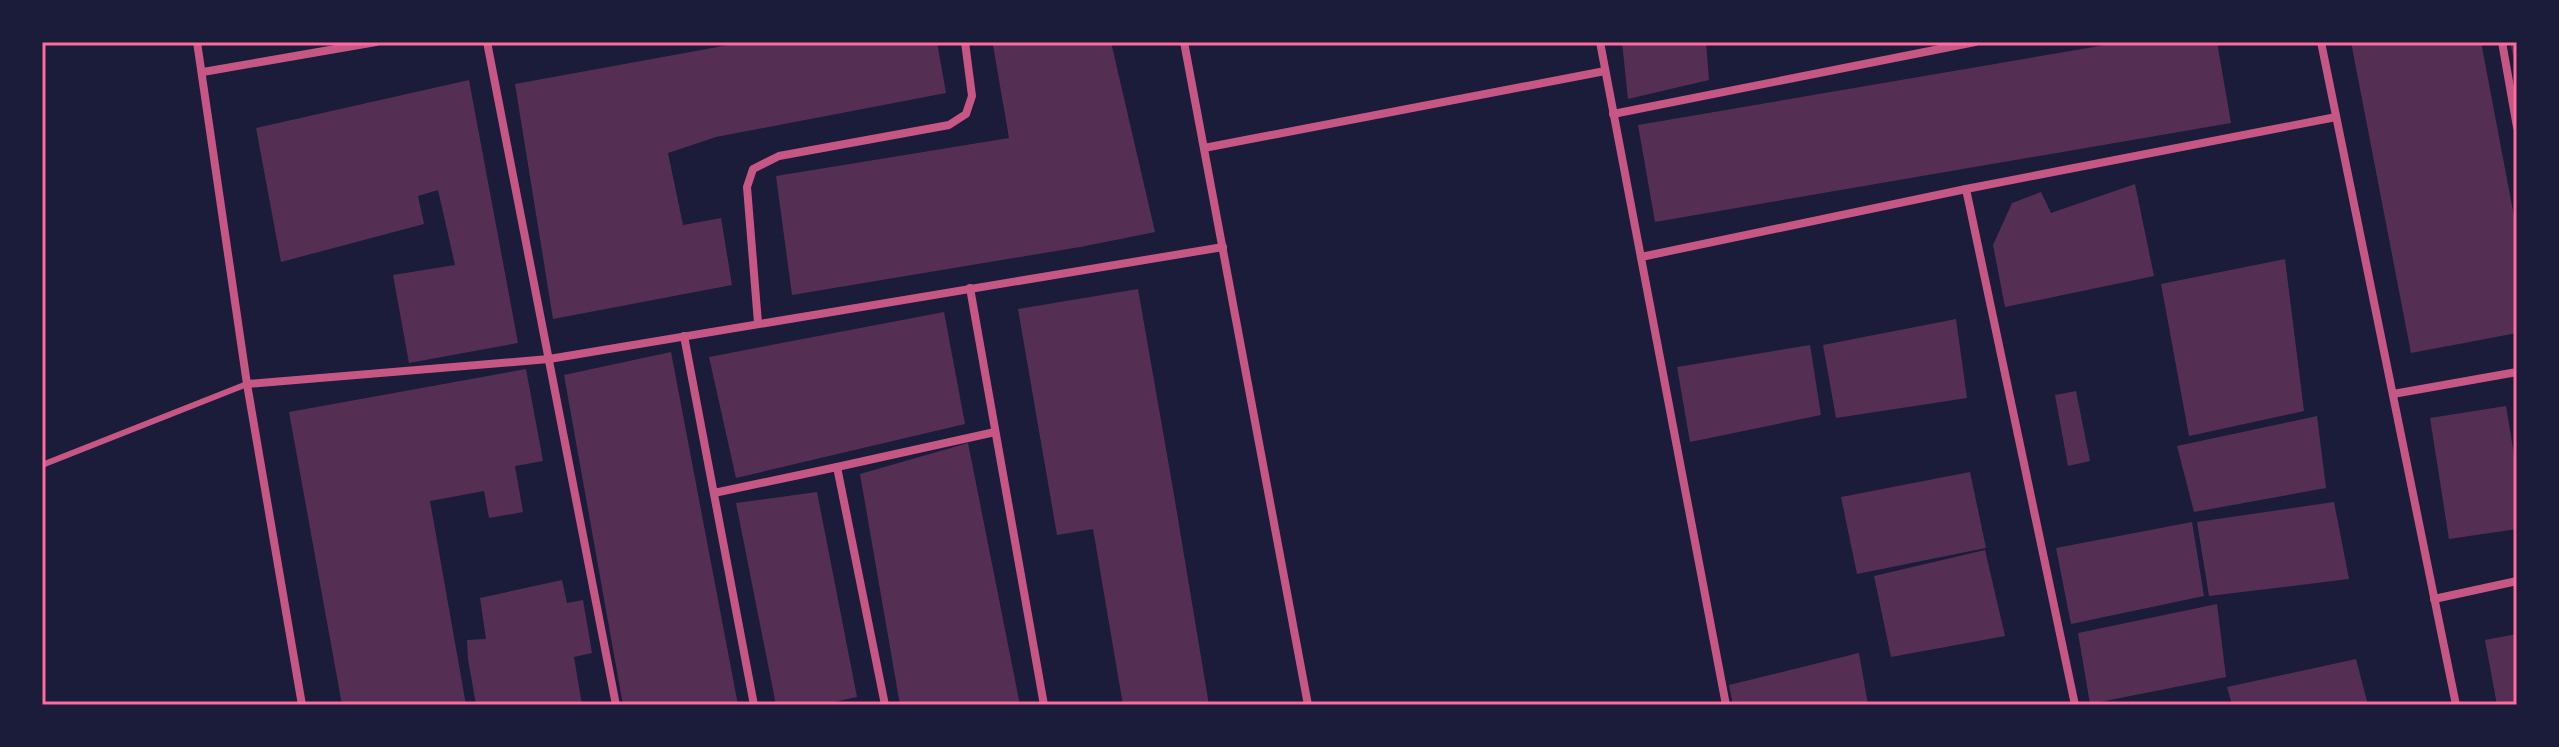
<svg xmlns="http://www.w3.org/2000/svg" width="2559" height="747" font-family="'PT Sans',sans-serif">
  <style>
    .building { fill: #542f53 }
    .lines { fill: none; stroke-linecap: round; stroke-linejoin: round }
    .service { stroke: #c65784; stroke-width: 6 }
    .minor { stroke: #c65784; stroke-width: 8 }
    .neatline { fill: none; stroke: #ff6b9d; stroke-width: 3 }
  </style>
  <rect width="100%" height="100%" fill="#1b1b3a"/>
  <g class="building">
    <polygon points="745,42 937,42 946,93 716,137 668,153 683,225 721,218 732,285 553,319 515,84"/>
    <polygon points="1004,42 1111,42 1155,232 1080,247 792,295 776,176 1009,138 993,45"/>
    <polygon points="1622,42 1706,42 1709,80 1628,99"/>
    <polygon points="2123,42 2217,42 2231,123 1655,222 1638,125"/>
    <polygon points="2351,42 2481,42 2517,232 2517,333 2411,353"/>
    <polygon points="2510,42 2517,42 2517,69 2516,69"/>
    <polygon points="469,80 518,343 409,363 393,275 455,265 438,190 418,196 424,224 281,262 256,128"/>
    <polygon points="2135,184 2154,276 2005,307 1993,245 2012,203 2041,192 2051,213"/>
    <polygon points="2285,259 2304,411 2189,436 2161,284"/>
    <polygon points="1138,289 1173,489 1209,705 1123,705 1093,529 1057,535 1018,309"/>
    <polygon points="944,312 965,424 736,478 709,357"/>
    <polygon points="1956,319 1967,398 1836,418 1823,345"/>
    <polygon points="1810,345 1821,415 1690,442 1677,367"/>
    <polygon points="671,352 738,705 623,705 564,375"/>
    <polygon points="526,369 543,461 515,466 523,512 489,518 484,491 430,501 466,705 342,705 289,412"/>
    <polygon points="2076,391 2090,461 2068,466 2055,395"/>
    <polygon points="2506,406 2517,473 2517,529 2449,539 2430,418"/>
    <polygon points="2317,416 2326,488 2194,512 2177,446"/>
    <polygon points="968,443 1020,705 900,705 860,474"/>
    <polygon points="1970,472 1986,548 1857,574 1841,497"/>
    <polygon points="817,492 857,697 820,705 776,705 736,503"/>
    <polygon points="2334,502 2349,579 2209,596 2197,522"/>
    <polygon points="2192,522 2204,596 2071,624 2056,548"/>
    <polygon points="1985,550 2005,636 1891,657 1874,576"/>
    <polygon points="562,580 567,603 583,600 592,653 574,657 582,705 476,705 468,659 467,640 486,639 480,598"/>
    <polygon points="2217,604 2226,677 2090,704 2078,633"/>
    <polygon points="2517,634 2517,705 2497,705 2485,640"/>
    <polygon points="1859,653 1868,705 1733,705 1729,685"/>
    <polygon points="2356,659 2368,705 2232,705 2227,687"/>
  </g>
  <g class="lines">
    <polyline class="service" points="42,465 247,384"/>
    <g class="minor">
      <polyline points="197,42 247,384 302,705"/>
      <polyline points="487,42 616,705"/>
      <polyline points="1184,42 1308,705"/>
      <polyline points="1600,42 1726,705"/>
      <polyline points="2321,42 2456,705"/>
      <polyline points="2502,42 2517,127"/>
      <polyline points="203,72 376,42"/>
      <polyline points="1613,114 1975,42"/>
      <polyline points="1204,148 1605,71"/>
      <polyline points="1966,189 2075,705"/>
      <polyline points="1641,257 1966,189 2336,117"/>
      <polyline points="970,288 1044,705"/>
      <polyline points="758,323 747,187 753,169 779,156 949,125 966,114 972,96 965,42"/>
      <polyline points="684,336 754,705"/>
      <polyline points="247,384 549,359 1223,247"/>
      <polyline points="2393,394 2517,372"/>
      <polyline points="714,493 837,467"/>
      <polyline points="2434,599 2517,581"/>
      <polyline points="885,705 837,467 995,432"/>
    </g>
  </g>
  <rect width="2559" height="747" fill="none" stroke="#1b1b3a" stroke-width="88"/>
  <rect x="44" y="44" width="2471" height="659" class="neatline"/>
</svg>
